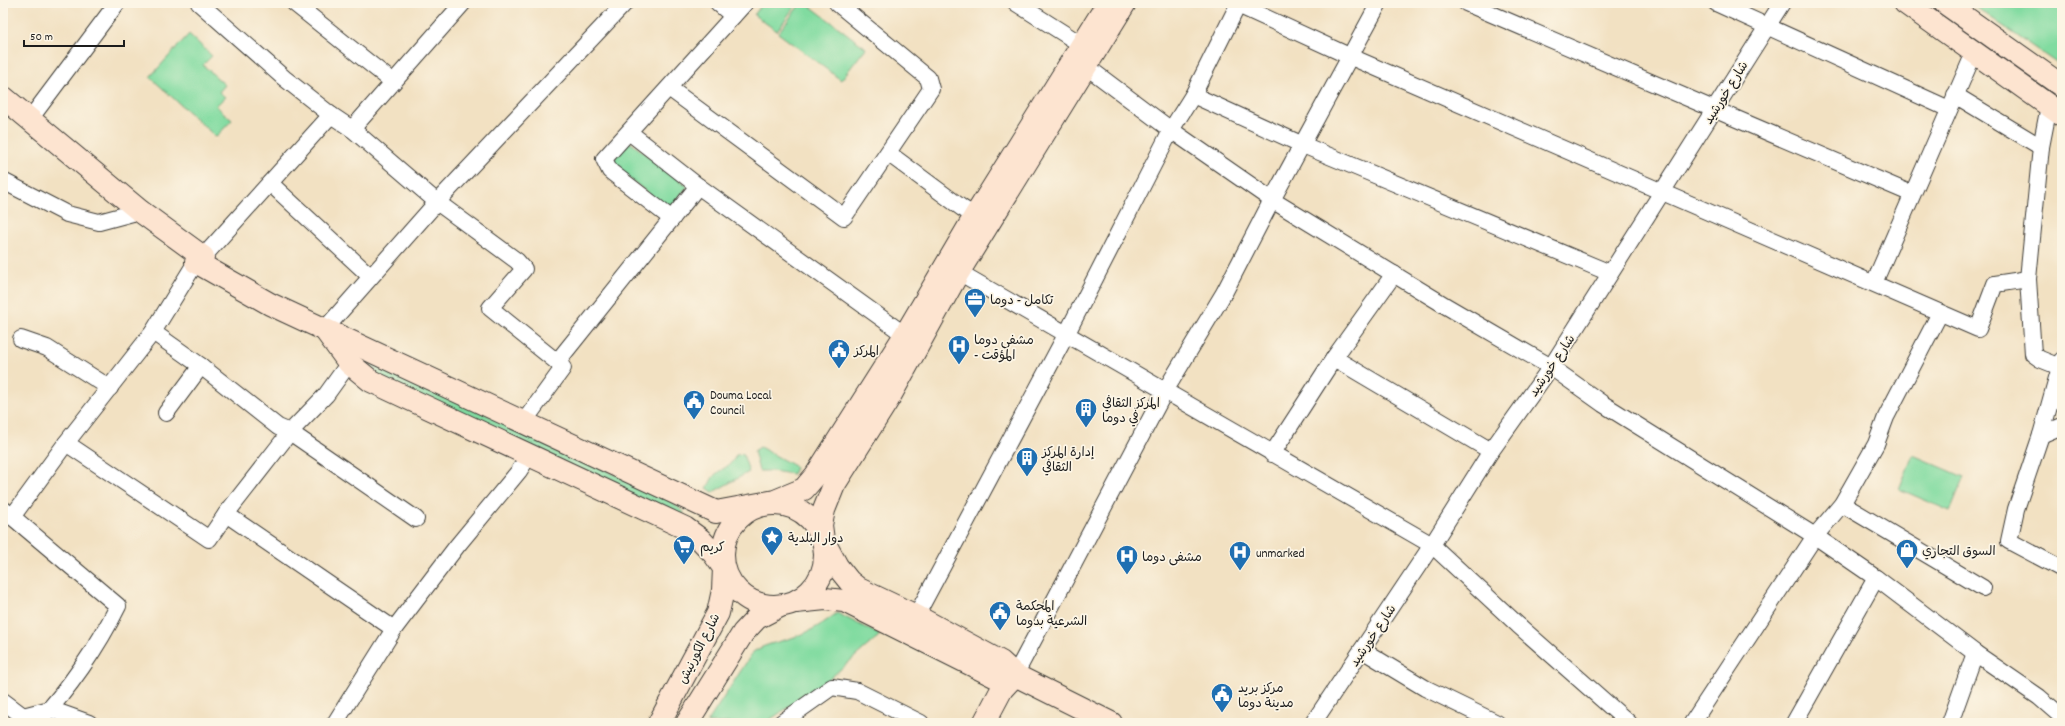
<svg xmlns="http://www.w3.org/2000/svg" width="2065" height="726" font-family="Dekko,'Playpen Sans Arabic',sans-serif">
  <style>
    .green { fill: #81dba0; stroke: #4e7c5e }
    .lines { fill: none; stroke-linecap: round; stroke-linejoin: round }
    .street-casing { stroke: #3c3a35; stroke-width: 18 }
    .secondary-casing { stroke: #3c3a35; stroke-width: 24 }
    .street { stroke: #fff; stroke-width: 16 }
    .secondary { stroke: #fde4d0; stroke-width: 22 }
    .labels { text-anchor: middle; stroke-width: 3.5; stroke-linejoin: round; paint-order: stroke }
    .street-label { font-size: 13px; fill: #1c1c1c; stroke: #fcf5e5 }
    .poi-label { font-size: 13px; fill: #1c1c1c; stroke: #fcf5e5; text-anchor: start }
  </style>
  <rect width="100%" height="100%" fill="#fcf5e5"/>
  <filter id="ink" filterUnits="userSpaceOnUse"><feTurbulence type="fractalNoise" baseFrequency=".025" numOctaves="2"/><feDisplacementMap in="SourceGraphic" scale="8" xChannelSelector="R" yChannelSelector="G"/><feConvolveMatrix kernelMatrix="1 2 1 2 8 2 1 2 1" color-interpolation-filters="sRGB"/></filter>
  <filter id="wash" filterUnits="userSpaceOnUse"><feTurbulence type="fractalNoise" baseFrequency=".012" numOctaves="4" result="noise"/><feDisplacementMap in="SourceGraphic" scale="16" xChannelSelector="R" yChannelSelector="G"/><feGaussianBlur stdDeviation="0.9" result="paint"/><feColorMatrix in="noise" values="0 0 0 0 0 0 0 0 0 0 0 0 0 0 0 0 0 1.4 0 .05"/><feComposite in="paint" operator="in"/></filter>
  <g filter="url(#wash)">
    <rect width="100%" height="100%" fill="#f2e1c2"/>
    <g class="green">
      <polygon points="763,3 797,3 777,31 754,15"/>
      <polygon points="801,3 806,3 866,48 841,80 778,33"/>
      <polygon points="1970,3 2062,3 2062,67"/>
      <polygon points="189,34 212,56 203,65 225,85 219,92 225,97 216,106 232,120 216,137 150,77"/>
      <polygon points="627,140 688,186 669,210 611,164"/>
      <polygon points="374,362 670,500 684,512 681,518 368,374"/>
      <polygon points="760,447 796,467 793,474 772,471 759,471 754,451"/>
      <path d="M743,454l6,18 -36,20 -6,-4c2,-3 4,-8 6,-11 7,-9 18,-9 23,-22z"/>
      <polygon points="1913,455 1964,477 1950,511 1899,489"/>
      <path d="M837,613l43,22 -53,46 -62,42h-58l46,-71c13,-9 29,-10 44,-16 15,-5 28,-14 40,-23z"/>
    </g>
  </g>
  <g filter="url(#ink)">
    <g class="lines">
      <g class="street-casing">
        <g id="street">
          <polyline points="199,3 284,78 331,115 352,129 437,202 517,261 524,269 490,308 557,362 698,186"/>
          <polyline points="294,3 393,82"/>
          <polyline points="718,3 733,16"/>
          <polyline points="1016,3 1082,45"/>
          <polyline points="1466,3 1912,194"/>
          <polyline points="1716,3 1949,109"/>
          <polyline points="1238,5 1349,56 1978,329 1995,284 2028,279"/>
          <polyline points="1087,67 1171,130 1272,200 1446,306 1551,367 1603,404 1815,536 1876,578 1975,653 2039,697 2062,717"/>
          <polyline points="669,88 844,217 931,89 928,78 837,3"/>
          <polyline points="1193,95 1303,145 1610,273"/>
          <polyline points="1955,95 2041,147"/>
          <polyline points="2049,106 2041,147 2028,279 2033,354 2040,359 2060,367"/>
          <polyline points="30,119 117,3"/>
          <polyline points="352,129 463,3"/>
          <polyline points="629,132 698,186 905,335"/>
          <polyline points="888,153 962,208 975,216"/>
          <polyline points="3,181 67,214 99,222 140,211"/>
          <polyline points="270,183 370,276"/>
          <polyline points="672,219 610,171 604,159 745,3"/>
          <polyline points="203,257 331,115"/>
          <polyline points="950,267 1432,545 1518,625 1629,723"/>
          <polyline points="1874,283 1974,53"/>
          <polyline points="325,329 437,202 625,3"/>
          <polyline points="153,332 201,366 278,427 290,432 416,519"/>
          <polyline points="21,339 47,348 110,388"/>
          <polyline points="1334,358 1491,451"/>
          <polyline points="2062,360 2041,435 2016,509 2009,541 2062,569"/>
          <polyline points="349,363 326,395 290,432 226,514 394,629"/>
          <polyline points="166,413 201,366"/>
          <polyline points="523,423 563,368 557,362"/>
          <polyline points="2041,435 2062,426"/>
          <polyline points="66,443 209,539 226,514"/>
          <polyline points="1272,454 1334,358 1394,274"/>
          <polyline points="1842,504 1983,588"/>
          <path d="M3,509l115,97c-20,41 -50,84 -81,117"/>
          <polyline points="12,517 66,443 153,332 196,262"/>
          <polyline points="916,616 1066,335 1171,130 1193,95 1239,3"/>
          <polyline points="1362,650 1425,688 1497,723"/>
          <polyline points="1015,675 1165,391 1224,293 1272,200 1379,3"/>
          <polyline points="3,701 23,716 50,709 89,723"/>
          <polyline points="335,723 394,629 457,546 519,471 529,455"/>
          <polyline points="781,723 832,687 857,691 921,723"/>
          <polyline points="1313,723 1432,545 1491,451 1551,367 1782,3"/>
          <polyline points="1692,723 1815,536 1842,504 1876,444 1886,417 1940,313"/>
          <polyline points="1794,723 1876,578"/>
          <polyline points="1950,723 1975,653"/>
        </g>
      </g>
      <g class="secondary-casing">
        <g id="secondary">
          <polyline points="1905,3 2062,115"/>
          <polyline points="1945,3 2062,86"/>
          <polyline points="3,97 140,211 203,257 196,262 270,304 716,512 775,501 804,489 816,475 905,335 975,216 1108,3"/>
          <polyline points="325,330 349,363 371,381 685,528 700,539 714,554 724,568 723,590 718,613 659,723"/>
          <circle cx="774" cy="555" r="51"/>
          <polyline points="796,602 825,599 844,601 998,678 1014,675"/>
          <polyline points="687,723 743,633 757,618 780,606"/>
          <polyline points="984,723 1002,689 1015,675"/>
          <polyline points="1111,723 1015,675 1001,662 916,616 859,589 849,581 837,566 823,540 821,525 824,510 834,485 889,398 958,273 1125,3"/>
        </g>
      </g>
      <use href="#street" class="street"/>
      <use href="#secondary" class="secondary"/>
    </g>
  </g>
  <defs>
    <g id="office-pin" transform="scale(1.15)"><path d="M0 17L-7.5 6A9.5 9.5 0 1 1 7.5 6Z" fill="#1f6fb2" stroke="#fcf5e5"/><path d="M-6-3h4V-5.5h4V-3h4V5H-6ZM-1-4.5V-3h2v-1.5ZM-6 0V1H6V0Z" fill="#fff"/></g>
    <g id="hospital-pin" transform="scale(1.15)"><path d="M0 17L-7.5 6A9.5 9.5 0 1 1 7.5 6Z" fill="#1f6fb2" stroke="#fcf5e5"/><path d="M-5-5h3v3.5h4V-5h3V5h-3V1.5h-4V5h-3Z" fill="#fff"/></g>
    <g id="civic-pin" transform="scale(1.15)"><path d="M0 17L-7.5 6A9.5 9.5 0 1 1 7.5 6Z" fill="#1f6fb2" stroke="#fcf5e5"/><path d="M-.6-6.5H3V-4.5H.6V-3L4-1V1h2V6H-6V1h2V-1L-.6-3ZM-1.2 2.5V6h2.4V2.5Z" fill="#fff"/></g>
    <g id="building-pin" transform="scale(1.15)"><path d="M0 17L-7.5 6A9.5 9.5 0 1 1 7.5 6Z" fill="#1f6fb2" stroke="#fcf5e5"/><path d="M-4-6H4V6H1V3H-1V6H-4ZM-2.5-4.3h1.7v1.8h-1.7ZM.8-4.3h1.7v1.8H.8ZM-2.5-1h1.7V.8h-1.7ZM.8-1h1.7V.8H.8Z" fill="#fff"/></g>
    <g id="sight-pin" transform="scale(1.15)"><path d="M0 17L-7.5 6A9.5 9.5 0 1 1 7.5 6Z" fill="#1f6fb2" stroke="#fcf5e5"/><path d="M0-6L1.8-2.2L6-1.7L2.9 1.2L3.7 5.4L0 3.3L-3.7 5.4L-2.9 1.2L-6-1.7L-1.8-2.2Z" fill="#fff"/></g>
    <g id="supermarket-pin" transform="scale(1.15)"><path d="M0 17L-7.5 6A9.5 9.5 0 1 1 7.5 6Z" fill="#1f6fb2" stroke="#fcf5e5"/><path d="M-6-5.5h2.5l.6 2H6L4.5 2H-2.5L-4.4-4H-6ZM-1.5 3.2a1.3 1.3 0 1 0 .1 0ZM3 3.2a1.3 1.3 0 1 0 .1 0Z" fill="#fff"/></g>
    <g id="shop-pin" transform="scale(1.15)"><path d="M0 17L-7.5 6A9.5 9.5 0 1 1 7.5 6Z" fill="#1f6fb2" stroke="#fcf5e5"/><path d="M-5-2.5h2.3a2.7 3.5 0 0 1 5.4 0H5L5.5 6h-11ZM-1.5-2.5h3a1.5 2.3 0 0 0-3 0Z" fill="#fff"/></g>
  </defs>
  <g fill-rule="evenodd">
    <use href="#office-pin" x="975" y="299"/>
    <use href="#hospital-pin" x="959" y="346"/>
    <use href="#civic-pin" x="839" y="350"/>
    <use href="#civic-pin" x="694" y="401"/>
    <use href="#building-pin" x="1086" y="409"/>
    <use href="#building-pin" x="1027" y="458"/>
    <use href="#sight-pin" x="772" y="537"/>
    <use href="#supermarket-pin" x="684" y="546"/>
    <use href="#shop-pin" x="1907" y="550"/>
    <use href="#hospital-pin" x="1240" y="552"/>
    <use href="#hospital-pin" x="1127" y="556"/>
    <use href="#civic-pin" x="1000" y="612"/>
    <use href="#civic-pin" x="1222" y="694"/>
  </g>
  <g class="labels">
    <g class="street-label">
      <text transform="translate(1725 92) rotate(-58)" y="5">شارع خورشيد</text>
      <text transform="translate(1551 365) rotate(-56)" y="5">شارع خورشيد</text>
      <text transform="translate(1372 635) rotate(-56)" y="5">شارع خورشيد</text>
      <text transform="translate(698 648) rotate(-63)" y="5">شارع الكورنيش</text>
    </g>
    <g class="poi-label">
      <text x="990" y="304">تكامل - دوما</text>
      <text x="974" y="344">مشفى دوما<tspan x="974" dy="15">- المؤقت</tspan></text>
      <text x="854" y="355">المركز</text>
      <text x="710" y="399">Douma Local<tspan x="710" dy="15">Council</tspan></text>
      <text x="1102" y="407">المركز الثقافي<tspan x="1102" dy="15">في دوما</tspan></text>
      <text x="1042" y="456">إدارة المركز<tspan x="1042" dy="15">الثقافي</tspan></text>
      <text x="788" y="542">دوار البلدية</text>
      <text x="700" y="551">كريم</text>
      <text x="1922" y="555">السوق التجاري</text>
      <text x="1256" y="557">unmarked</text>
      <text x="1142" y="561">مشفى دوما</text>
      <text x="1016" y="610">المحكمة<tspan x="1016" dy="15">الشرعية بدوما</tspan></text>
      <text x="1238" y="692">مركز بريد<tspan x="1238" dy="15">مدينة دوما</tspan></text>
    </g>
  </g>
  <rect width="2065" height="726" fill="none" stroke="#fcf5e5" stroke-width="16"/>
  <path d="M24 40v6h100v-6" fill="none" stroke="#1c1c1c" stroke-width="2"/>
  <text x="30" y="40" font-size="12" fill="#1c1c1c" stroke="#fcf5e5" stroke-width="3" paint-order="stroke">50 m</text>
</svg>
